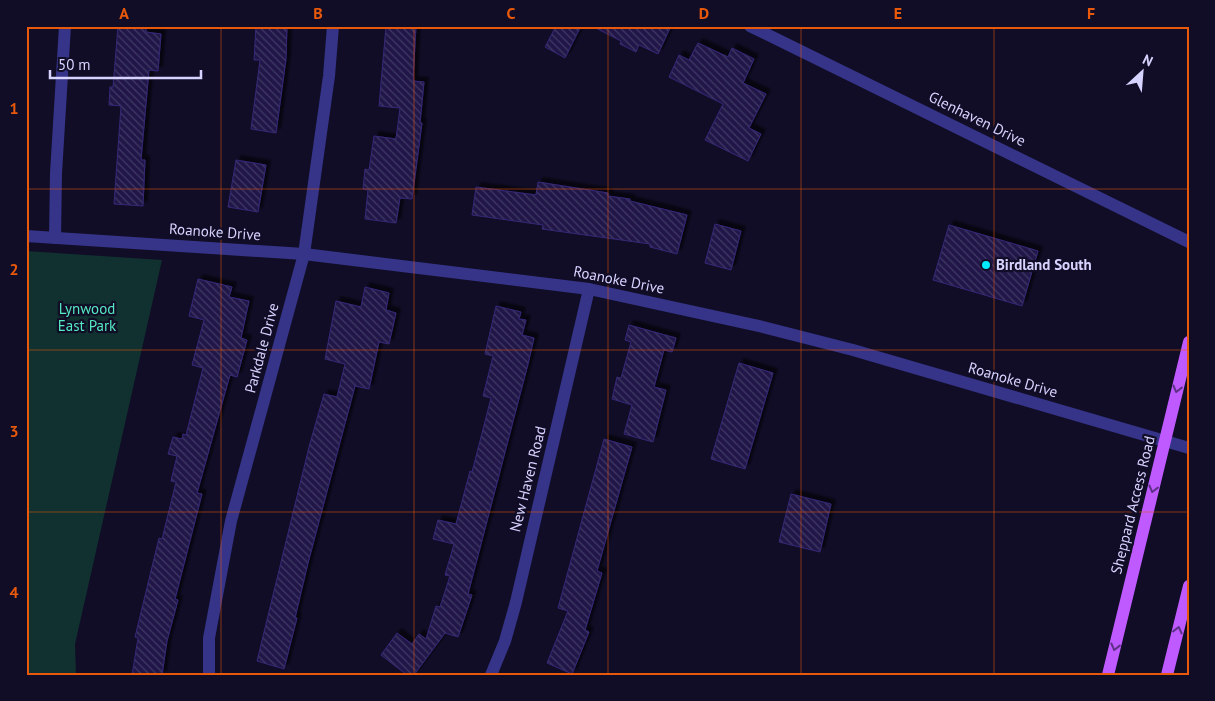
<svg xmlns="http://www.w3.org/2000/svg" width="1215" height="701" font-family="'PT Sans',sans-serif">
  <style>
    .park { fill: #10312f }
    .building { fill: url(#building-back-hatch); stroke: #362877; filter: url(#shadow) }
    .lines { fill: none; stroke-linecap: round; stroke-linejoin: round }
    .minor { stroke: #363489; stroke-width: 12 }
    .major { stroke: #be5aff; stroke-width: 12 }
    .oneway { stroke: #5f3088 }
    .grid { fill: none; stroke: #e8590c; stroke-width: 1; stroke-opacity: 0.55 }
    .poi-dot { fill: #00eafe; stroke: #110d27; stroke-width: 2 }
    .labels { text-anchor: middle; stroke-width: 4.5; stroke-linejoin: round; paint-order: stroke }
    .street-label { font-size: 15px; fill: #d7d3ff; stroke: #110d27 }
    .poi-label { font-size: 15px; font-weight: bold; fill: #d7d3ff; stroke: #110d27; text-anchor: start }
    .park-label { font-size: 15px; fill: #55e9c1; stroke: #110d27 }
    .neatline { fill: none; stroke: #e8590c; stroke-width: 2 }
    .grid-label { font-size: 16px; text-anchor: middle; font-weight: bold; fill: #e8590c }
  </style>
  <defs>
    <pattern id="building-back-hatch" width="6" height="6" patternUnits="userSpaceOnUse" patternTransform="scale(1.25)"><rect width="6" height="6" fill="#211849"/><path d="M-1 5l2 2M0 0l6 6M5-1l2 2" fill="none" stroke="#403964"/></pattern>
    <filter id="shadow"><feDropShadow dx="4.5" dy="-4.5" stdDeviation="1" flood-color="#0009"/></filter>
  </defs>
  <rect width="100%" height="100%" fill="#110d27"/>
  <polygon class="park" points="26,251 162,260 75,644 76,675 26,675"/>
  <g class="building">
    <polygon points="118,26 146,26 146,32 161,34 158,71 149,70 141,160 145,160 143,206 114,204 121,106 109,105 110,87 113,87"/>
    <polygon points="256,26 287,26 286,59 276,133 251,129 260,60 254,60"/>
    <polygon points="386,26 416,26 413,81 424,82 420,123 422,123 412,199 400,198 396,223 365,219 368,190 363,189 365,169 369,170 374,136 396,139 400,108 379,106"/>
    <polygon points="556,26 581,26 565,58 545,47"/>
    <polygon points="592,26 671,26 658,54 639,45 636,52 620,44 621,41"/>
    <polygon points="698,43 728,57 732,48 754,59 743,83 766,94 749,128 761,134 748,161 705,140 723,104 669,77 679,55 689,60"/>
    <polygon points="236,160 266,165 258,212 228,207"/>
    <polygon points="538,182 608,193 608,196 630,199 630,201 687,215 677,254 650,247 650,244 542,229 543,225 472,215 476,187 536,195"/>
    <polygon points="715,224 741,231 731,270 705,263"/>
    <polygon points="949,225 1038,251 1022,306 933,280"/>
    <polygon points="198,279 232,287 229,297 249,301 241,338 247,340 237,377 230,375 197,493 202,494 175,599 178,600 167,641 162,675 132,675 138,638 135,637 159,538 162,539 176,482 171,481 177,456 168,454 173,437 182,439 183,434 186,435 203,368 192,365 204,320 189,316"/>
    <polygon points="365,287 389,293 386,310 396,313 389,344 379,342 369,389 355,386 308,563 295,618 297,618 284,669 257,661 309,447 324,394 337,397 345,364 325,359 336,301 361,307"/>
    <polygon points="496,306 521,312 519,319 526,320 522,335 534,338 528,364 468,594 472,595 458,637 445,633 414,675 407,675 381,655 397,633 412,644 419,634 426,639 436,606 440,607 450,576 445,575 454,544 433,539 438,520 456,524 470,471 472,472 491,398 483,396 493,356 485,354"/>
    <polygon points="629,325 676,338 672,352 664,350 654,387 666,390 653,442 624,434 632,405 612,399 617,377 621,378 631,342 625,340"/>
    <polygon points="739,363 773,373 745,469 711,459"/>
    <polygon points="604,439 632,447 597,571 602,573 585,630 589,632 572,674 547,663 568,611 558,608"/>
    <polygon points="791,494 831,504 820,552 779,542"/>
  </g>
  <g class="lines">
    <g class="minor">
      <polyline points="750,26 1189,242"/>
      <polyline points="26,236 304,254 589,289 763,327 853,350 1189,448"/>
      <polyline points="55,238 56,173 65,26"/>
      <polyline points="209,675 209,638 231,521 304,254 329,76 333,26"/>
      <polyline points="491,675 505,641 516,602 589,289"/>
    </g>
    <g class="major">
      <polyline points="1108,675 1189,342"/>
      <polyline points="1167,675 1189,586"/>
    </g>
  </g>
  <defs><path id="oneway-chevron" d="M-2-3.5L2.5 0L-2 3.5" fill="none" stroke-width="1.6" stroke-linecap="round" stroke-linejoin="round" transform="scale(1.25)"/></defs>
  <g class="oneway">
    <use href="#oneway-chevron" transform="translate(1177 389) rotate(104)"/>
    <use href="#oneway-chevron" transform="translate(1153 489) rotate(104)"/>
    <use href="#oneway-chevron" transform="translate(1178 630) rotate(-76)"/>
    <use href="#oneway-chevron" transform="translate(1115 647) rotate(104)"/>
  </g>
  <path class="grid" d="M221,26v649M414,26v649M608,26v649M801,26v649M994,26v649M26,189h1163M26,350h1163M26,512h1163"/>
  <circle class="poi-dot" cx="986" cy="265" r="5"/>
  <g class="labels">
    <g class="street-label">
      <text transform="translate(977 119) rotate(26)" y="5">Glenhaven Drive</text>
      <text transform="translate(215 232) rotate(4)" y="5">Roanoke Drive</text>
      <text transform="translate(619 280) rotate(11)" y="5">Roanoke Drive</text>
      <text transform="translate(262 348) rotate(-75)" y="5">Parkdale Drive</text>
      <text transform="translate(1013 380) rotate(16)" y="5">Roanoke Drive</text>
      <text transform="translate(528 479) rotate(-76)" y="5">New Haven Road</text>
      <text transform="translate(1133 505) rotate(-76)" y="5">Sheppard Access Road</text>
    </g>
    <g class="poi-label">
      <text x="996" y="270">Birdland South</text>
    </g>
    <g class="park-label">
      <text x="87" y="314">Lynwood<tspan x="87" dy="17">East Park</tspan></text>
    </g>
  </g>
  <rect width="1215" height="701" fill="none" stroke="#110d27" stroke-width="55"/>
  <g transform="translate(1142 72) rotate(26)" stroke="#110d27" stroke-width="4" paint-order="stroke">
  <path d="M0-4L9 19L0 12L-9 19Z" fill="#d7d3ff"/>
  <text y="-8" font-size="14" font-weight="bold" text-anchor="middle" fill="#d7d3ff">N</text>
  </g>
  <path d="M50 70v8h151v-8" fill="none" stroke="#d7d3ff" stroke-width="2.5"/>
  <text x="58" y="70" font-size="15" fill="#d7d3ff" stroke="#110d27" stroke-width="4" paint-order="stroke">50 m</text>
  <rect x="28" y="28" width="1160" height="646" class="neatline"/>
  <g class="grid-label">
    <text x="124" y="19">A</text>
    <text x="318" y="19">B</text>
    <text x="511" y="19">C</text>
    <text x="704" y="19">D</text>
    <text x="898" y="19">E</text>
    <text x="1091" y="19">F</text>
    <text x="14" y="114">1</text>
    <text x="14" y="275">2</text>
    <text x="14" y="437">3</text>
    <text x="14" y="598">4</text>
  </g>
</svg>
